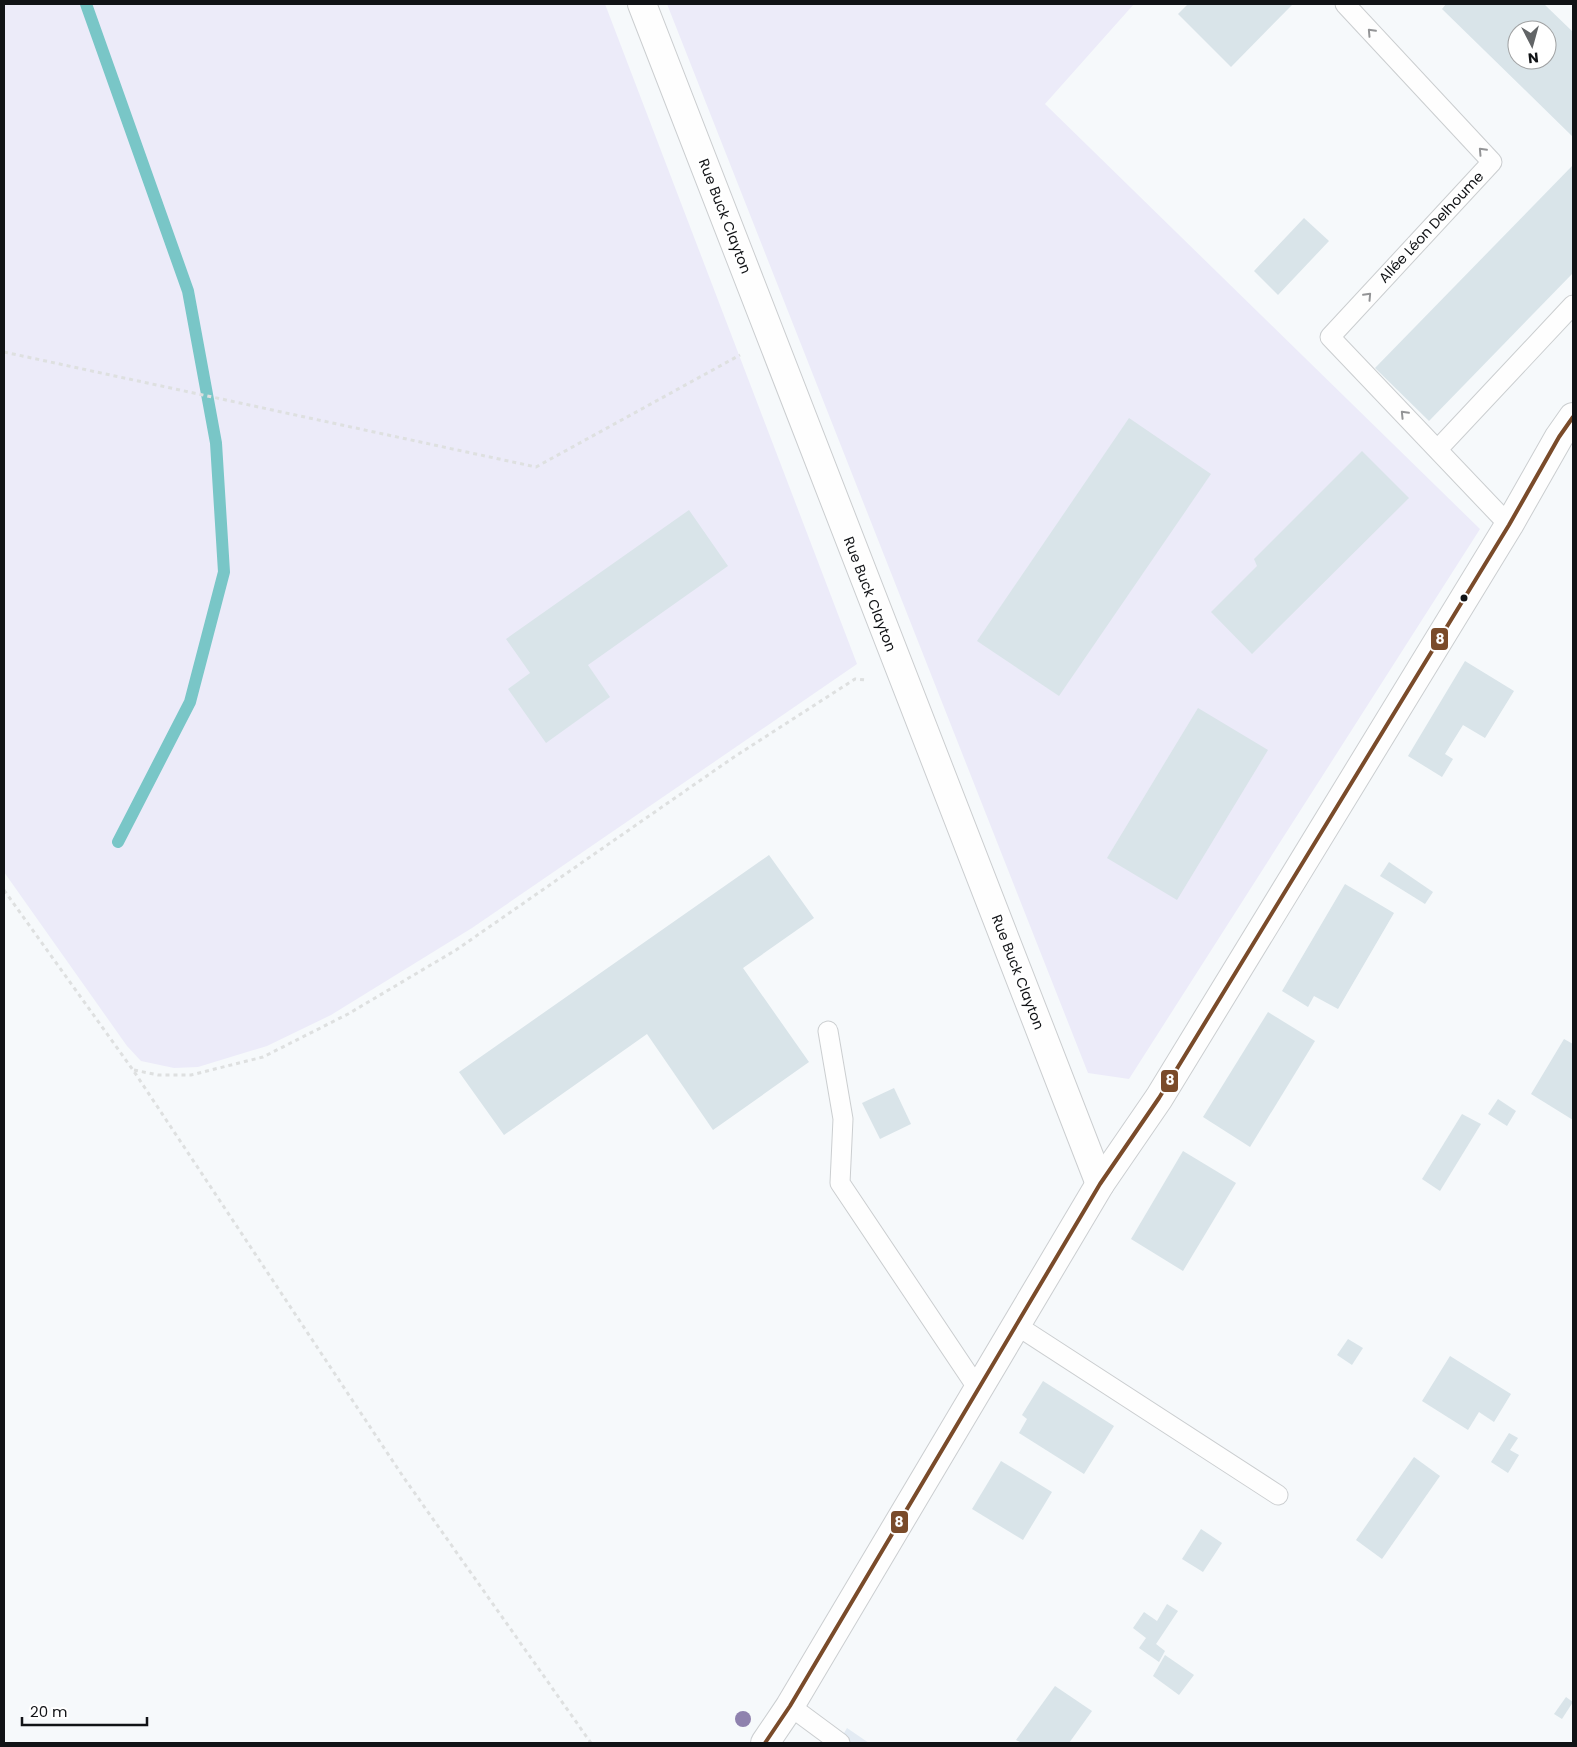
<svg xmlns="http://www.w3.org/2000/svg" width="1577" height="1747" font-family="Poppins,sans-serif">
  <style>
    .built { fill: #e3ebf3 }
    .green { fill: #ecebf9 }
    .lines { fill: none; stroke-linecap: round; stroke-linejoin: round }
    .stream { stroke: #79c6c7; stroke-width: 12 }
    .building { fill: #d9e4e9; fill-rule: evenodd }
    .lane-casing { stroke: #cbced0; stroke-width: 21 }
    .street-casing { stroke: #cbced0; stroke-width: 30 }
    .path { stroke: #dee0e0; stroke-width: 3; stroke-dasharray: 4 4; stroke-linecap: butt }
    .lane { stroke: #fefefe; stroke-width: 19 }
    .street { stroke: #fefefe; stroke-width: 28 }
    .bus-1-casing { stroke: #fff; stroke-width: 8 }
    .bus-1 { stroke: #7a4b2a; stroke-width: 4 }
    .tree { fill: #8f82ae }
    .oneway { stroke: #939496 }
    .bus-dot { fill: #111316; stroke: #fff; stroke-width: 2 }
    .labels { text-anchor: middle; stroke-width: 5; stroke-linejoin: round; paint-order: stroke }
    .street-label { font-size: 14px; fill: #111316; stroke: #fff }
    .line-badge { stroke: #fff; stroke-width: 2 }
    .badge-label { font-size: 14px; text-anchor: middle; font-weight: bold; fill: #fff }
  </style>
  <rect width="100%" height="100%" fill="#f6f9fb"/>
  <polygon class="built" points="847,1728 869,1743 838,1743"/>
  <g class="green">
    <polygon points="4,4 605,4 857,664 472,928 331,1015 267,1046 198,1067 174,1068 141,1061 127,1046 4,872"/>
    <polygon points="667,4 1134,4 1045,104 1480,529 1129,1079 1088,1073"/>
  </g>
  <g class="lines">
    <polyline class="stream" points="86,4 188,291 216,443 224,572 190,702 118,842"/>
  </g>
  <g class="building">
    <polygon points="1188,4 1293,4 1231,67 1178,14"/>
    <path d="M1446,4h98l29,28v105l-131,-128zM1517,30h30v30h-30z"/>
    <polygon points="1573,165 1573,273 1429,421 1375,368"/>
    <polygon points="1304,218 1329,241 1278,295 1254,271"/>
    <polygon points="1129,418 1211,474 1059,696 977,641"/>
    <polygon points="1362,451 1409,498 1252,654 1211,612 1257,566 1254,559"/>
    <polygon points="689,510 728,566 588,665 610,697 546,743 508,689 530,673 506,639"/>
    <polygon points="1465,661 1514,691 1485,738 1463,725 1445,754 1453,759 1442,777 1408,756"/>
    <polygon points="1198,708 1268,750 1177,900 1107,858"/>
    <polygon points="769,855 814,918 743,968 809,1062 713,1130 647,1034 504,1135 459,1072"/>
    <polygon points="1389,862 1433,892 1425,904 1380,876"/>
    <polygon points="1345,884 1394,913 1338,1009 1314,996 1308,1007 1282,991"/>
    <polygon points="1268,1012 1315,1041 1250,1147 1203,1117"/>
    <polygon points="1564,1039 1573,1044 1573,1120 1531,1094"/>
    <polygon points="894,1088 911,1124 880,1139 862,1103"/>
    <polygon points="1498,1099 1516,1111 1507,1126 1488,1114"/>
    <polygon points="1462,1114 1481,1124 1440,1191 1422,1179"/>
    <polygon points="1183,1151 1236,1183 1183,1271 1131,1239"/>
    <polygon points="1348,1339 1363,1348 1352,1365 1337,1355"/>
    <polygon points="1450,1356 1511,1394 1494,1422 1479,1412 1468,1430 1422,1401"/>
    <polygon points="1043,1381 1114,1426 1084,1474 1019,1433 1027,1419 1022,1415"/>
    <polygon points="1509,1433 1518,1438 1510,1450 1519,1455 1508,1473 1491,1462"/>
    <polygon points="1414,1457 1440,1476 1382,1559 1356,1540"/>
    <polygon points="1001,1461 1052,1492 1023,1540 972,1509"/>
    <polygon points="1201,1529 1222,1543 1203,1572 1182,1559"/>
    <polygon points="1167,1604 1178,1611 1156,1644 1165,1651 1159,1662 1139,1648 1146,1638 1133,1628 1144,1612 1157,1621"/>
    <polygon points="1165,1655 1194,1675 1179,1695 1153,1676"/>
    <polygon points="1055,1686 1092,1711 1069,1743 1022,1743 1016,1740"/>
    <polygon points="1566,1697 1573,1702 1562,1719 1554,1714"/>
  </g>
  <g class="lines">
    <g class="lane-casing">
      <g id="lane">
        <polyline points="1345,4 1492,162 1330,337 1509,525"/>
        <polyline points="1438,449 1573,305"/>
        <polyline points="828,1031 843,1119 840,1183 978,1389"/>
        <polyline points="1016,1325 1278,1495"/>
        <polyline points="790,1706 840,1743"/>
      </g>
    </g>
    <g class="street-casing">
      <g id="street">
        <polyline points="642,4 1100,1184"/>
        <polyline points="765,1743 790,1706 1100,1184 1159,1098 1509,525 1559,437 1573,417"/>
      </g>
    </g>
    <g class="path">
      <polyline points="4,352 536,467 740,355"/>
      <polyline points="4,890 133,1070 404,1478 591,1743"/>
      <polyline points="134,1070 158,1075 191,1075 263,1057 348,1014 456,950 734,757 855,679 866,680"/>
    </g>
    <use href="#lane" class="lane"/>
    <use href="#street" class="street"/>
    <g class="bus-1-casing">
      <polyline id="bus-1" points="765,1743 790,1706 1100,1184 1159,1098 1509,525 1559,437 1573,417"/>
    </g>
    <use href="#bus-1" class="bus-1"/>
  </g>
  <circle class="tree" cx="743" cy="1719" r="8"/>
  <defs><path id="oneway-chevron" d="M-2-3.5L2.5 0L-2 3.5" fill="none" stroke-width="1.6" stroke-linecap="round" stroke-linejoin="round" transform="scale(1.25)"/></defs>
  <g class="oneway">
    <use href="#oneway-chevron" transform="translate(1371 32) rotate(-133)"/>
    <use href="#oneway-chevron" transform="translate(1482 151) rotate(-133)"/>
    <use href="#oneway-chevron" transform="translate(1368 296) rotate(-47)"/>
    <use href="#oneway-chevron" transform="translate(1404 414) rotate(-134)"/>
  </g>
  <circle class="bus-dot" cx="1464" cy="598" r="4.5"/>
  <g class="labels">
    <g class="street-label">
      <text transform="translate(725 216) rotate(69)" y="5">Rue Buck Clayton</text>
      <text transform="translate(1431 227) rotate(-47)" y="5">Allée Léon Delhoume</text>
      <text transform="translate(870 594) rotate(69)" y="5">Rue Buck Clayton</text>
      <text transform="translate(1018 972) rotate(69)" y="5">Rue Buck Clayton</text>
    </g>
  </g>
  <g class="line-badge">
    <rect x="1430" y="627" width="19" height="24" rx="5" fill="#7a4b2a"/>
    <rect x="1160" y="1069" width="19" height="24" rx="5" fill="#7a4b2a"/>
    <rect x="890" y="1510" width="19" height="24" rx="5" fill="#7a4b2a"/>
  </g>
  <g class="badge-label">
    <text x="1440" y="644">8</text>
    <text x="1170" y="1085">8</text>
    <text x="899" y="1527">8</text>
  </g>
  <rect width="1577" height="1747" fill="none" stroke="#111316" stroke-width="10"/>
  <g transform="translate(1532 45) rotate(174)"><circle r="24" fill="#ffffff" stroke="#a0a1a2"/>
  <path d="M0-4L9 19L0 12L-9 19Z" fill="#616466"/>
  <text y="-8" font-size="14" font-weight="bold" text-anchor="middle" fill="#111316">N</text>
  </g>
  <path d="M22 1717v8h125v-8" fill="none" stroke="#111316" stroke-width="2.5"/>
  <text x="30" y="1717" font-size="15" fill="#111316" stroke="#ffffff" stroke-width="4" paint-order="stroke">20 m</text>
</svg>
